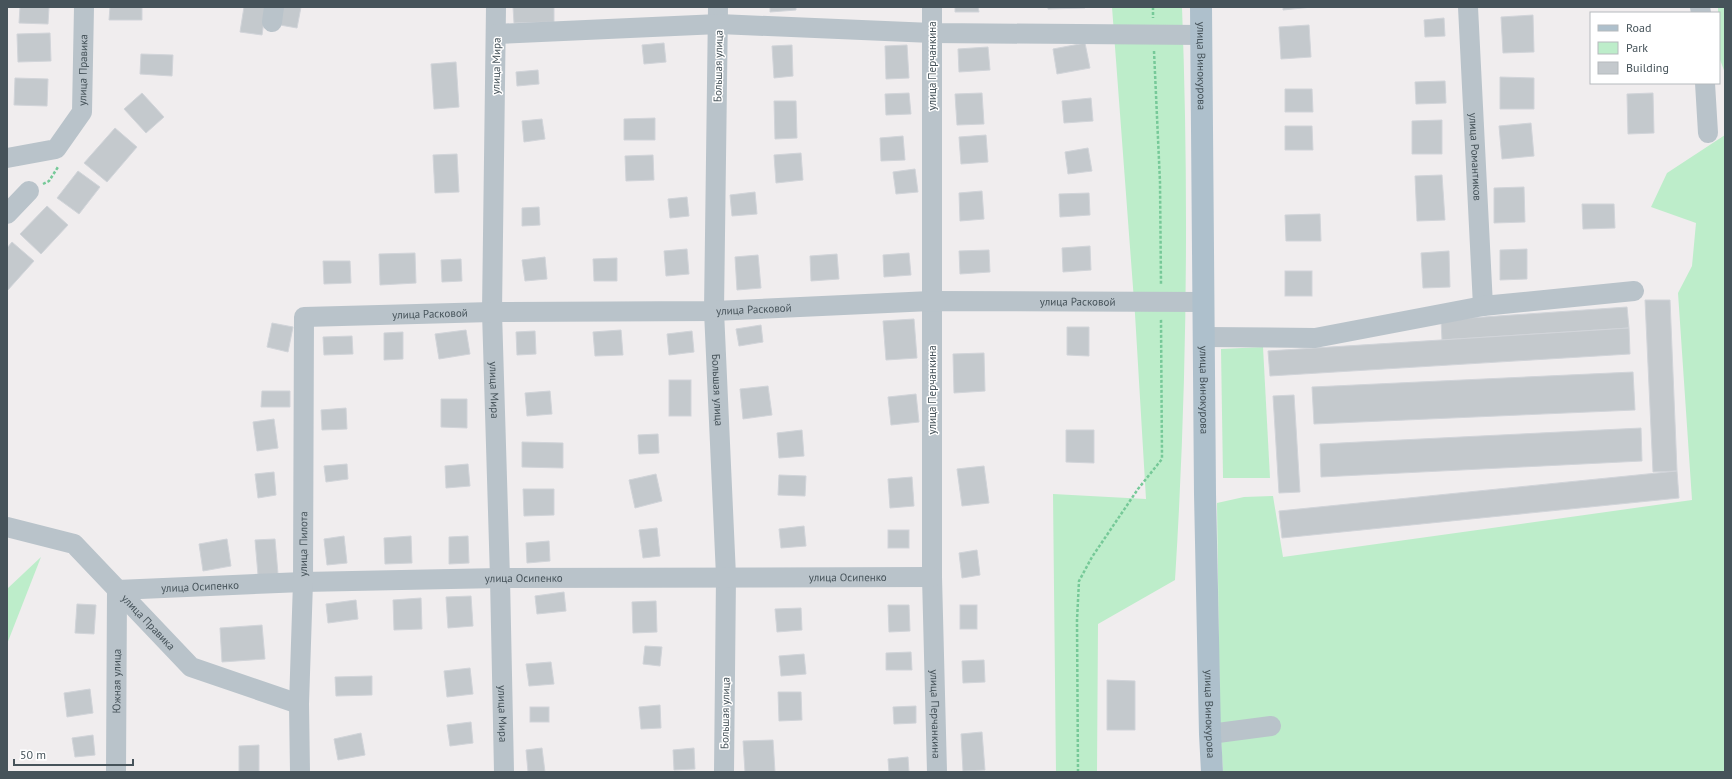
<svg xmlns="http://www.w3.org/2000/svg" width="1732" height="779" font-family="'PT Sans',sans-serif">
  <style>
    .green { fill: #bdedca }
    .building { fill: #c4c9cd; stroke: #d1d4d9 }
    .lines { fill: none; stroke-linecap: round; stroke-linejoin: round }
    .path { stroke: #76c998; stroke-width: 2.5; stroke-dasharray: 3 2; stroke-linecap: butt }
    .minor { stroke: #b9c3ca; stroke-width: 20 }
    .major { stroke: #aec0cc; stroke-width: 22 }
    .labels { text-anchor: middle; stroke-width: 3; stroke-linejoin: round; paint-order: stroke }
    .street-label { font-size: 11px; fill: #46535a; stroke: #fff }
  </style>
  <rect width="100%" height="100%" fill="#f0edee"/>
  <g class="green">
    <path d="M1112,7h70c7,191 5,382 -7,573l-77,44 -1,148h-41l-3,-278 93,5 -11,-185z"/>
    <polygon points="1718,7 1725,7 1725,73 1719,57"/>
    <polygon points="1725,135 1725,772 1223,772 1220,725 1217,503 1244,497 1273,496 1283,557 1692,500 1678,293 1692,266 1696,223 1651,207 1667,173"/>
    <polygon points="1263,347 1270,478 1223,478 1221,349"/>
    <polygon points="41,557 7,644 7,589"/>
  </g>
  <g class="building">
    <polygon points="20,7 49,7 48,24 19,23"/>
    <polygon points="110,7 142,7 142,20 109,20"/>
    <polygon points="244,7 266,7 262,35 240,32"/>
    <polygon points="283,7 301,7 297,28 280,25"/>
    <polygon points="513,7 554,7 554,22 514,23"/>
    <polygon points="770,7 796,7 796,10 770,12"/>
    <polygon points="955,7 978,7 979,12 955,12"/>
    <polygon points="1048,7 1085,7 1085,8 1048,9"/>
    <polygon points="1283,7 1312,7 1283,10"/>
    <polygon points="1533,15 1534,52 1503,53 1501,17"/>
    <polygon points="1444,18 1445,36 1425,37 1424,20"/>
    <polygon points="1309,25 1311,57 1281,59 1279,27"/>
    <polygon points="50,33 51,61 18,62 17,34"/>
    <polygon points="664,43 666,62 644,64 642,45"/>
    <polygon points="1085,43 1090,68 1057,74 1053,49"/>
    <polygon points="792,45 793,76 774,78 772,46"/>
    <polygon points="907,45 909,78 886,79 885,46"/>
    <polygon points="988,47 990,70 959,72 958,49"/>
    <polygon points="141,54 173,55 172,76 140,74"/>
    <polygon points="456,62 459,107 434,109 431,64"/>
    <polygon points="538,70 539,84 517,86 516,72"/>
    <polygon points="1500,77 1534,78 1534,109 1500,109"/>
    <polygon points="15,78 48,79 47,106 14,105"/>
    <polygon points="1445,81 1446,103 1416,104 1415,82"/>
    <polygon points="1285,89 1312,89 1313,112 1285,112"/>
    <polygon points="142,93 164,117 146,133 124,109"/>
    <polygon points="909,93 911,114 886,115 885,94"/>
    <polygon points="982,93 984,124 957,125 955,94"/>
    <polygon points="1653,93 1654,133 1628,134 1627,94"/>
    <polygon points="1091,98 1093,121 1064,123 1062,101"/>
    <polygon points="774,101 796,101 797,138 775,139"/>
    <polygon points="655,118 655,140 624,140 624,119"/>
    <polygon points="542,119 545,139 524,142 522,121"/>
    <polygon points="1442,120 1442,154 1412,154 1412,121"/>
    <polygon points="1531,123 1534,156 1502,159 1499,126"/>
    <polygon points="1285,126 1312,126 1313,150 1285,150"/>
    <polygon points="115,128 137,147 107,182 84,163"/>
    <polygon points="986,135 988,162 961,164 959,137"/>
    <polygon points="903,136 905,160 881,161 880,138"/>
    <polygon points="1088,148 1092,171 1068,174 1065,152"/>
    <polygon points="801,153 803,180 776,183 774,155"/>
    <polygon points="457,154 459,192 435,193 433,155"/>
    <polygon points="653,155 654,180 626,181 625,156"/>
    <polygon points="915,169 918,192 896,194 893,172"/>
    <polygon points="78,171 100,187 79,214 57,198"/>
    <polygon points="1442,175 1445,220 1417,221 1415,176"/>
    <polygon points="1524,187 1525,222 1494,223 1494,188"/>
    <polygon points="982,191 984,219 960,221 959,193"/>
    <polygon points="755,192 757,214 732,216 730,195"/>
    <polygon points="1089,193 1090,215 1060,217 1059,194"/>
    <polygon points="687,197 689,216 670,218 668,199"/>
    <polygon points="1582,204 1614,204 1615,228 1583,229"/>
    <polygon points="47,206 68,225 41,254 20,234"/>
    <polygon points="539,207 540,225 522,226 522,208"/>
    <polygon points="1320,214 1321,241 1286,241 1285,215"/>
    <polygon points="12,242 34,261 7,291 7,248"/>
    <polygon points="1090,246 1091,270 1063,272 1062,248"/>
    <polygon points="687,249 689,274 666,276 664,251"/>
    <polygon points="1527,249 1527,279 1500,280 1500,250"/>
    <polygon points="989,250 990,272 960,274 959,251"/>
    <polygon points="1449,251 1450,287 1423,288 1421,253"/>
    <polygon points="415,253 416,283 380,285 379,254"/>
    <polygon points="909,253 911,275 884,277 883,255"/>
    <polygon points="837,254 839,279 811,281 810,256"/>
    <polygon points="758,255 761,288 737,290 735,257"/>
    <polygon points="545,257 547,279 525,281 522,260"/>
    <polygon points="617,258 617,281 594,281 593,259"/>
    <polygon points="461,259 462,281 442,282 441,260"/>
    <polygon points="323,261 350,261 351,283 324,284"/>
    <rect x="1285" y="271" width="27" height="25"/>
    <polygon points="1645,300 1670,300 1677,471 1653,472"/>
    <polygon points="1627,307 1629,328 1442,340 1441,320"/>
    <polygon points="914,319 917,358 886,360 883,321"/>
    <polygon points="272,323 293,327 288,352 267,347"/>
    <polygon points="761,325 763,342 739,346 736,329"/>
    <polygon points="1067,327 1089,327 1089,356 1067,355"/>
    <polygon points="1629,328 1630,354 1270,376 1268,351"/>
    <polygon points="466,330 470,354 439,359 435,334"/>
    <polygon points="621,330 623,355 595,356 593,332"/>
    <polygon points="535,331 536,354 517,355 516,332"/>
    <polygon points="692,331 694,352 669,355 667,334"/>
    <polygon points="403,332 403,359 384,360 384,333"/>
    <polygon points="352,336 353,354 324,355 323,337"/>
    <polygon points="984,353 985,391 954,393 953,354"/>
    <polygon points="1633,372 1635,410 1314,424 1312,387"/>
    <rect x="669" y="380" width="22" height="36"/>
    <polygon points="768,386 772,415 743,419 740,389"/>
    <polygon points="262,391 290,391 290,407 261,407"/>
    <polygon points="550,391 552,414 527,416 525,393"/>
    <polygon points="916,394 919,422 891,425 888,397"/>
    <polygon points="1294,395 1300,492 1279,493 1273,396"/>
    <polygon points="441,399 467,399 467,428 441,427"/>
    <polygon points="346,408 347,429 322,430 321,410"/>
    <polygon points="274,419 278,448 257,451 253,422"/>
    <polygon points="1641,428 1642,461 1321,477 1320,444"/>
    <polygon points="802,430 804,456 779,458 777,433"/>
    <polygon points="1066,430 1094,430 1094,463 1066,462"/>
    <polygon points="658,434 659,453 639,454 638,435"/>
    <polygon points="522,442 563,443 563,468 522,467"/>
    <polygon points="347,464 348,479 326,482 324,466"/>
    <polygon points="468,464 470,486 446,488 445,466"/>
    <polygon points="984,466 989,503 962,506 957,469"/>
    <polygon points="1677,471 1679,498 1282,538 1279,511"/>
    <polygon points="274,472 276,495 258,498 255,474"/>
    <polygon points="656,474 662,501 635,508 629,480"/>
    <polygon points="779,475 806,476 805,496 778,495"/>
    <polygon points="912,477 914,506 890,508 888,479"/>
    <polygon points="523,489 554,489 554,515 524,516"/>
    <polygon points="804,526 806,546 781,548 779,529"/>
    <polygon points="657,528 660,556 643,558 639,530"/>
    <rect x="888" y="530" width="21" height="18"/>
    <polygon points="344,536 347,563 327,565 324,539"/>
    <polygon points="411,536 412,563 385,564 384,538"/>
    <polygon points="468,536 469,563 449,564 449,537"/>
    <polygon points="227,539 231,566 203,571 199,544"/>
    <polygon points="275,539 278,574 258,575 255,540"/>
    <polygon points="549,541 550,561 527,563 526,543"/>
    <polygon points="977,550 980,575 962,578 959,553"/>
    <polygon points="564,592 566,611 537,614 535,596"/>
    <polygon points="471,596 473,626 448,628 446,597"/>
    <polygon points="421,598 422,629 394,630 393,600"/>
    <polygon points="356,600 358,619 328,623 326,604"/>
    <polygon points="656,601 657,632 633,633 632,602"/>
    <polygon points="77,604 96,605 94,634 75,633"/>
    <polygon points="888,605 909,605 910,631 889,632"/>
    <rect x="960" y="605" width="17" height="24"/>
    <polygon points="801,608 802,630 777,632 775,609"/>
    <polygon points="262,625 265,659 222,662 220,628"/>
    <polygon points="645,646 662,647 660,666 643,664"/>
    <polygon points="911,652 912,670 886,670 886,653"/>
    <polygon points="804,654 806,674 781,676 779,656"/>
    <polygon points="984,660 985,682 963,683 962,661"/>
    <polygon points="551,662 554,684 529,686 526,664"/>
    <polygon points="470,668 473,694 447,697 444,671"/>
    <polygon points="372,676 372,695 336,696 335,677"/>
    <polygon points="1107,680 1135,681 1135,730 1107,730"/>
    <polygon points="90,689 93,713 67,717 64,693"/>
    <polygon points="778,692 801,692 802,720 779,721"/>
    <polygon points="660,705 661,728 641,729 639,707"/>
    <polygon points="916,706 916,723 894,724 893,707"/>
    <rect x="530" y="707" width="19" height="15"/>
    <polygon points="471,722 473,743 450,746 447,725"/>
    <polygon points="982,732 985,770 963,771 961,734"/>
    <polygon points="361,733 365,755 338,760 334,739"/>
    <polygon points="93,735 95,755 75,757 72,738"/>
    <polygon points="773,740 775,772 745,772 743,741"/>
    <polygon points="259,745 259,772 239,772 239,746"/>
    <polygon points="542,748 545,772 528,772 526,750"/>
    <polygon points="694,748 695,769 674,770 673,750"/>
    <polygon points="908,757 909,772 889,772 888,759"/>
  </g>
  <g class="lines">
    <g class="path">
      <polyline points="1153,7 1153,18"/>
      <polyline points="1154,51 1160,182 1161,284"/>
      <polyline points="43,184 49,181 58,167"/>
      <polyline points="1078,772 1077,620 1079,581 1092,557 1138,489 1162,459 1161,319"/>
    </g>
    <g class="minor">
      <path id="s1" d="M496,7l-4,305 8,266 4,194"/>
      <path id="s2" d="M718,7l-4,304 12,265 -2,196"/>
      <path id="s3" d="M932,7v570l5,195"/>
      <path id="s4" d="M1468,7l15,299"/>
      <polyline points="1700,7 1701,13"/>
      <polyline points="272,22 274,7"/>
      <polyline points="496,34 719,24 932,33 1202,35"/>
      <polyline points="1705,83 1708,133"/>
      <path id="s5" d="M7,158l49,-9 26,-37 2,-105"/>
      <polyline points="7,214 29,191"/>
      <polyline points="1204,337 1315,338 1483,306 1634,291"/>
      <path id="s6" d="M7,527l67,17 117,123 108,37"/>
      <polyline points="1210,734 1271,726"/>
      <path id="s7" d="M116,772l1,-182 186,-8 197,-4 432,-1"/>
      <path id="s8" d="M300,772l-1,-68 4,-122 1,-265 188,-5 222,-1 217,-10 272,1"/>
    </g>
    <path class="major" id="s9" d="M1201,7l4,487 5,240 2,38"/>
  </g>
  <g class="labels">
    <g class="street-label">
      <text transform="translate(496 66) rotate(-89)" y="4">улица Мира</text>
      <text transform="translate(718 66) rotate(-89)" y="4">Большая улица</text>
      <text transform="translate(932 66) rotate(-90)" y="4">улица Перчанкина</text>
      <text dy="4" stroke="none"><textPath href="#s9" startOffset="59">улица Винокурова</textPath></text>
      <text dy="4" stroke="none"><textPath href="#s5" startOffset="137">улица Правика</textPath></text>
      <text dy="4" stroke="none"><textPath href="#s4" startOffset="150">улица Романтиков</textPath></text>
      <text dy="4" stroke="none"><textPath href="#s8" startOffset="1229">улица Расковой</textPath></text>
      <text dy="4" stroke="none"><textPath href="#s8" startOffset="905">улица Расковой</textPath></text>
      <text dy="4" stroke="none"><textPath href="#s8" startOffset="581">улица Расковой</textPath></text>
      <text dy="4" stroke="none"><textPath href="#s1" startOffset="383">улица Мира</textPath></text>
      <text dy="4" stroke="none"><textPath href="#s2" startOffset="383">Большая улица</textPath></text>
      <text transform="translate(932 390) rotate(-90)" y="4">улица Перчанкина</text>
      <text dy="4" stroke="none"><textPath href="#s9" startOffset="383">улица Винокурова</textPath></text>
      <text dy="4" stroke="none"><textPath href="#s8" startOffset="228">улица Пилота</textPath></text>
      <text dy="4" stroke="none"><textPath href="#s7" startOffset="913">улица Осипенко</textPath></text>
      <text dy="4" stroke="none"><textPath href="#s7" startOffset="589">улица Осипенко</textPath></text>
      <text dy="4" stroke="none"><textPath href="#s7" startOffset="265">улица Осипенко</textPath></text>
      <text dy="4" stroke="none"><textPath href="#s6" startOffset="177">улица Правика</textPath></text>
      <text dy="4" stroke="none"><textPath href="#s7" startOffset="91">Южная улица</textPath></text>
      <text dy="4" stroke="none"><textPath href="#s1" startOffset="707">улица Мира</textPath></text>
      <text transform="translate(725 713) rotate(-89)" y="4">Большая улица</text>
      <text dy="4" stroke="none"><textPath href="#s3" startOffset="707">улица Перчанкина</textPath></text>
      <text dy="4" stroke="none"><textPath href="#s9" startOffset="707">улица Винокурова</textPath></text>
    </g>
  </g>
  <rect width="1732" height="779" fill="none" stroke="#46535a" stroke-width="16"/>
  <rect x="1590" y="12" width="130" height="72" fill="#ffffff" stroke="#b5babd"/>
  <rect x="1598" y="25" width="20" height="6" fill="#aec0cc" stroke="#b5babd"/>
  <text x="1626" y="32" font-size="12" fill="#46535a">Road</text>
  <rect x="1598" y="42" width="20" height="12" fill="#bdedca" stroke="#b5babd"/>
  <text x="1626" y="52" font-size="12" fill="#46535a">Park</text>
  <rect x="1598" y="62" width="20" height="12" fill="#c4c9cd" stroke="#b5babd"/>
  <text x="1626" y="72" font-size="12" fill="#46535a">Building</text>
  <path d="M14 759v6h119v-6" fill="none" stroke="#46535a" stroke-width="2"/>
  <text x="20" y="759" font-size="12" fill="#46535a" stroke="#ffffff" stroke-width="3" paint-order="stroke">50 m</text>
</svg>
